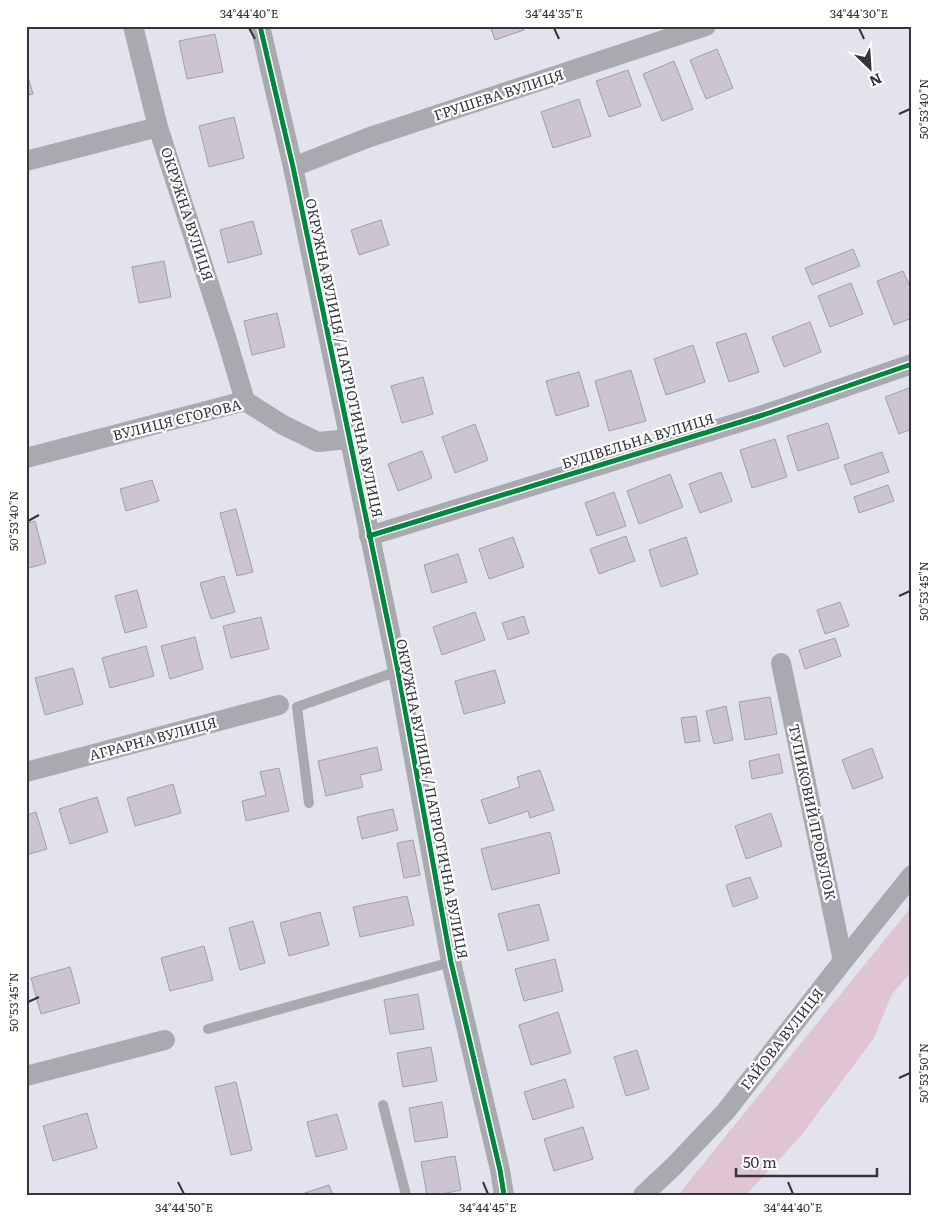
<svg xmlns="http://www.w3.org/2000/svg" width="938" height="1221" font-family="Literata,serif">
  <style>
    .green { fill: #dfc4d2 }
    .building { fill: #ccc4d2; stroke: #a19fa6 }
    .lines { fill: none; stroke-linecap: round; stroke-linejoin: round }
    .lane { stroke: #a8aab0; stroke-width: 10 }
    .street { stroke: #a8aab0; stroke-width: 20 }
    .cycleway-casing { stroke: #fff; stroke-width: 8 }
    .cycleway { stroke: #00873e; stroke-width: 5 }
    .ticks { fill: none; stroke: #34343c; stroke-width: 2 }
    .labels { text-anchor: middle; stroke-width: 4.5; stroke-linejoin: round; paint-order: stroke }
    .street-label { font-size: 14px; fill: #34343c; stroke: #fff }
    .neatline { fill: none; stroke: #34343c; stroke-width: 2 }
    .ticks-label { font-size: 12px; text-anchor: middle; fill: #34343c }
  </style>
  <rect width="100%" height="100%" fill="#e3e3ee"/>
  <polygon class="green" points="912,906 912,971 892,994 874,1038 800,1137 746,1195 678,1195"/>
  <g class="building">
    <polygon points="490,26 523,26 524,30 495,40"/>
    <polygon points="215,34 223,72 187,79 179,41"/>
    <polygon points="717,49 733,88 706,99 690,60"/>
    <polygon points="674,61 693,109 662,121 643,74"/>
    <polygon points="26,70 33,94 26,96"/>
    <polygon points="628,70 641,106 609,117 596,81"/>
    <polygon points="579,99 591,136 553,148 541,112"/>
    <polygon points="234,117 244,158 209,167 199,126"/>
    <polygon points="381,220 389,245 359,255 351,230"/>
    <polygon points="253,221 262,254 228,263 220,230"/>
    <polygon points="853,249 860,266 812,285 805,268"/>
    <polygon points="164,261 171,297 139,303 132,267"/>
    <polygon points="903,271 912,291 912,318 894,325 877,281"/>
    <polygon points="851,283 863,314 830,327 818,296"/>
    <polygon points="277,313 285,347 252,355 244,321"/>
    <polygon points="810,322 821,352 784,367 772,337"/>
    <polygon points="746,333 759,372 729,382 716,343"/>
    <polygon points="693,345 705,382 666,395 654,359"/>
    <polygon points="631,370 646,421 609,431 595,381"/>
    <polygon points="579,372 589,406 556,416 546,381"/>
    <polygon points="423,377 433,414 402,423 391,386"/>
    <polygon points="912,387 912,429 899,434 885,397"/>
    <polygon points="828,423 839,458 798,471 787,436"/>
    <polygon points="475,424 488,460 455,473 442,437"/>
    <polygon points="775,439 787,477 752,488 740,450"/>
    <polygon points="422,451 432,478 398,491 388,464"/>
    <polygon points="882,452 889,472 851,485 844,465"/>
    <polygon points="721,472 732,501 700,513 689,484"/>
    <polygon points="670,474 683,507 639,524 627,491"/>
    <polygon points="152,480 159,501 126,511 120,489"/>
    <polygon points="888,485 894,501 859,513 854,497"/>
    <polygon points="614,492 626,526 597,536 585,503"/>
    <polygon points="236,509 253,572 237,576 220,513"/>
    <polygon points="35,521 46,563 26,569 26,524"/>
    <polygon points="626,536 635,561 599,574 590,549"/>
    <polygon points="513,537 524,567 489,579 479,549"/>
    <polygon points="686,537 698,574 661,587 649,550"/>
    <polygon points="458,554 467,582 432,593 424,565"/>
    <polygon points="224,576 235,612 211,619 200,583"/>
    <polygon points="137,590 147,627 125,633 115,596"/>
    <polygon points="840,602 849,626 825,634 817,610"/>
    <polygon points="475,612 485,640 442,655 433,627"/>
    <polygon points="524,616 529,633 508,640 502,623"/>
    <polygon points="261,617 269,649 231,658 223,626"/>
    <polygon points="195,637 203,669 170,679 161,646"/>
    <polygon points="835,638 841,656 805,669 799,650"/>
    <polygon points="146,646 154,676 110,688 102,658"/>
    <polygon points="73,668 83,704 45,715 35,678"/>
    <polygon points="495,670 505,703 464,714 455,681"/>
    <polygon points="770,697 777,734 745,740 739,702"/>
    <polygon points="726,706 733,740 714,744 706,711"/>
    <polygon points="696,716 700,741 685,743 681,718"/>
    <polygon points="377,747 382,770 360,775 363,787 326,796 318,761"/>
    <polygon points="872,748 883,778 853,789 842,760"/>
    <polygon points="779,754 783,773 752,779 749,761"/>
    <polygon points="279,768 289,811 246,821 242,801 266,795 260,772"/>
    <polygon points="540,770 554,810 530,818 528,811 489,824 481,800 520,787 517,777"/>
    <polygon points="173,784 181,813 135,826 127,798"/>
    <polygon points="97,797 108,832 70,844 59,809"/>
    <polygon points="393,809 398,830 362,839 357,817"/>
    <polygon points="36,812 47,849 26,855 26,815"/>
    <polygon points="771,813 782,846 746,859 735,826"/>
    <polygon points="550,832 560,873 492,890 481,849"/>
    <polygon points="413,840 420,875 404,878 397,843"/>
    <polygon points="750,877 758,898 733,907 726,885"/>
    <polygon points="407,896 414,925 360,937 353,907"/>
    <polygon points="539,904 549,940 508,951 498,914"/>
    <polygon points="320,912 329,945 289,956 280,923"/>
    <polygon points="253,921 265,963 240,970 229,928"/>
    <polygon points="204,946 213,980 170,991 161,958"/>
    <polygon points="555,959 563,991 524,1001 515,969"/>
    <polygon points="70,967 80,1003 41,1014 31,978"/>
    <polygon points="418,994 424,1029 390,1034 384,1000"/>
    <polygon points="558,1012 571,1053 531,1065 519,1025"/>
    <polygon points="431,1047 437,1081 403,1087 397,1053"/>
    <polygon points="637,1050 649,1089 626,1096 614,1057"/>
    <polygon points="565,1079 574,1107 533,1120 524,1092"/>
    <polygon points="236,1082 252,1150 231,1155 215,1087"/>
    <polygon points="442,1102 448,1137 415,1142 409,1108"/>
    <polygon points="87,1113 97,1148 53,1161 43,1126"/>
    <polygon points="337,1114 347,1149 316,1157 307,1122"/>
    <polygon points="583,1127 593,1159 554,1171 544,1139"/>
    <polygon points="455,1156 461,1190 437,1195 427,1195 421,1162"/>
    <polygon points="329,1185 333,1195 299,1195"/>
  </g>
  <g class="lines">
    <g class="lane">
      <polyline points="309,803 297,707 398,671"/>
      <polyline points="208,1029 451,962"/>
      <polyline points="383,1105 406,1195"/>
    </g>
    <g class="street">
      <polyline points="133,26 158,127 227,340 245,401"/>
      <polyline points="260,26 293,167 398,671 451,962 500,1170 504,1195"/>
      <polyline points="26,161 158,127"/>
      <polyline points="293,167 370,137 706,26"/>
      <polyline points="26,458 245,401 283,425 318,442 349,439"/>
      <polyline points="369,536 763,415 912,364"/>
      <polyline points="781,663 843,961"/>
      <polyline points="26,772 279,705"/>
      <polyline points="26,1076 165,1040"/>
      <polyline points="643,1195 674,1166 726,1111 843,961 912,875"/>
    </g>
    <g class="cycleway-casing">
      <g id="cycleway">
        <polyline points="260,26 293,167 398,671 451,962 500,1170 504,1195"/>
        <polyline points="369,536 763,415 912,364"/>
      </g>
    </g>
    <use href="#cycleway" class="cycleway"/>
  </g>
  <path class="ticks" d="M249,28l6,11M554,28l5,11M859,28l5,11M899,114l11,-5M28,521l11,-6M899,596l11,-5M28,1002l11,-5M899,1078l11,-5M178,1182l6,12M483,1182l5,12M788,1182l5,12"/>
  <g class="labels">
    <g class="street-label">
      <text transform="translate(499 95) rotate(-18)" y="5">ГРУШЕВА ВУЛИЦЯ</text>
      <text transform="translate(187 214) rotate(72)" y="5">ОКРУЖНА ВУЛИЦЯ</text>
      <text transform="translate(344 358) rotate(78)" y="5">ОКРУЖНА ВУЛИЦЯ / ПАТРІОТИЧНА ВУЛИЦЯ</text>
      <text transform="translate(177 420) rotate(-14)" y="5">ВУЛИЦЯ ЄГОРОВА</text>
      <text transform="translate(638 441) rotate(-17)" y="5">БУДІВЕЛЬНА ВУЛИЦЯ</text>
      <text transform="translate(153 739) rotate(-15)" y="5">АГРАРНА ВУЛИЦЯ</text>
      <text transform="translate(432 799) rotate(79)" y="5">ОКРУЖНА ВУЛИЦЯ / ПАТРІОТИЧНА ВУЛИЦЯ</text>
      <text transform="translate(812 812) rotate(78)" y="5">ТУПИКОВИЙ ПРОВУЛОК</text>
      <text transform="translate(782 1039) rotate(-52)" y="5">ГАЙОВА ВУЛИЦЯ</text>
    </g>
  </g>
  <rect width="938" height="1221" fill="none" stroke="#ffffff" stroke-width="55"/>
  <g transform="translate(870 68) rotate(155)" stroke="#ffffff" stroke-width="4" paint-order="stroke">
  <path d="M0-4L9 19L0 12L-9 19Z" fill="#34343c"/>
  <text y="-8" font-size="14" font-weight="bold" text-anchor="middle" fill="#34343c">N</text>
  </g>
  <path d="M736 1168v8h141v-8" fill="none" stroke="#34343c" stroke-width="2.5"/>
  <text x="743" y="1168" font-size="15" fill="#34343c" stroke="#ffffff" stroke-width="4" paint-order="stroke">50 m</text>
  <rect x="28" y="28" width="882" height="1166" class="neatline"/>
  <g class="ticks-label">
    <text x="249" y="18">34°44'40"E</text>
    <text x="554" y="18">34°44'35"E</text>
    <text x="859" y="18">34°44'30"E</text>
    <text transform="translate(924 109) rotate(-90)" y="4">50°53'40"N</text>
    <text transform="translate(14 521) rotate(-90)" y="4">50°53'40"N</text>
    <text transform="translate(924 591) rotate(-90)" y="4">50°53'45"N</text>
    <text transform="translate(14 1002) rotate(-90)" y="4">50°53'45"N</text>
    <text transform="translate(924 1073) rotate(-90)" y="4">50°53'50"N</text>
    <text x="184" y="1212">34°44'50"E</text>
    <text x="488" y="1212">34°44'45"E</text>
    <text x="793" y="1212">34°44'40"E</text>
  </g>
</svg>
